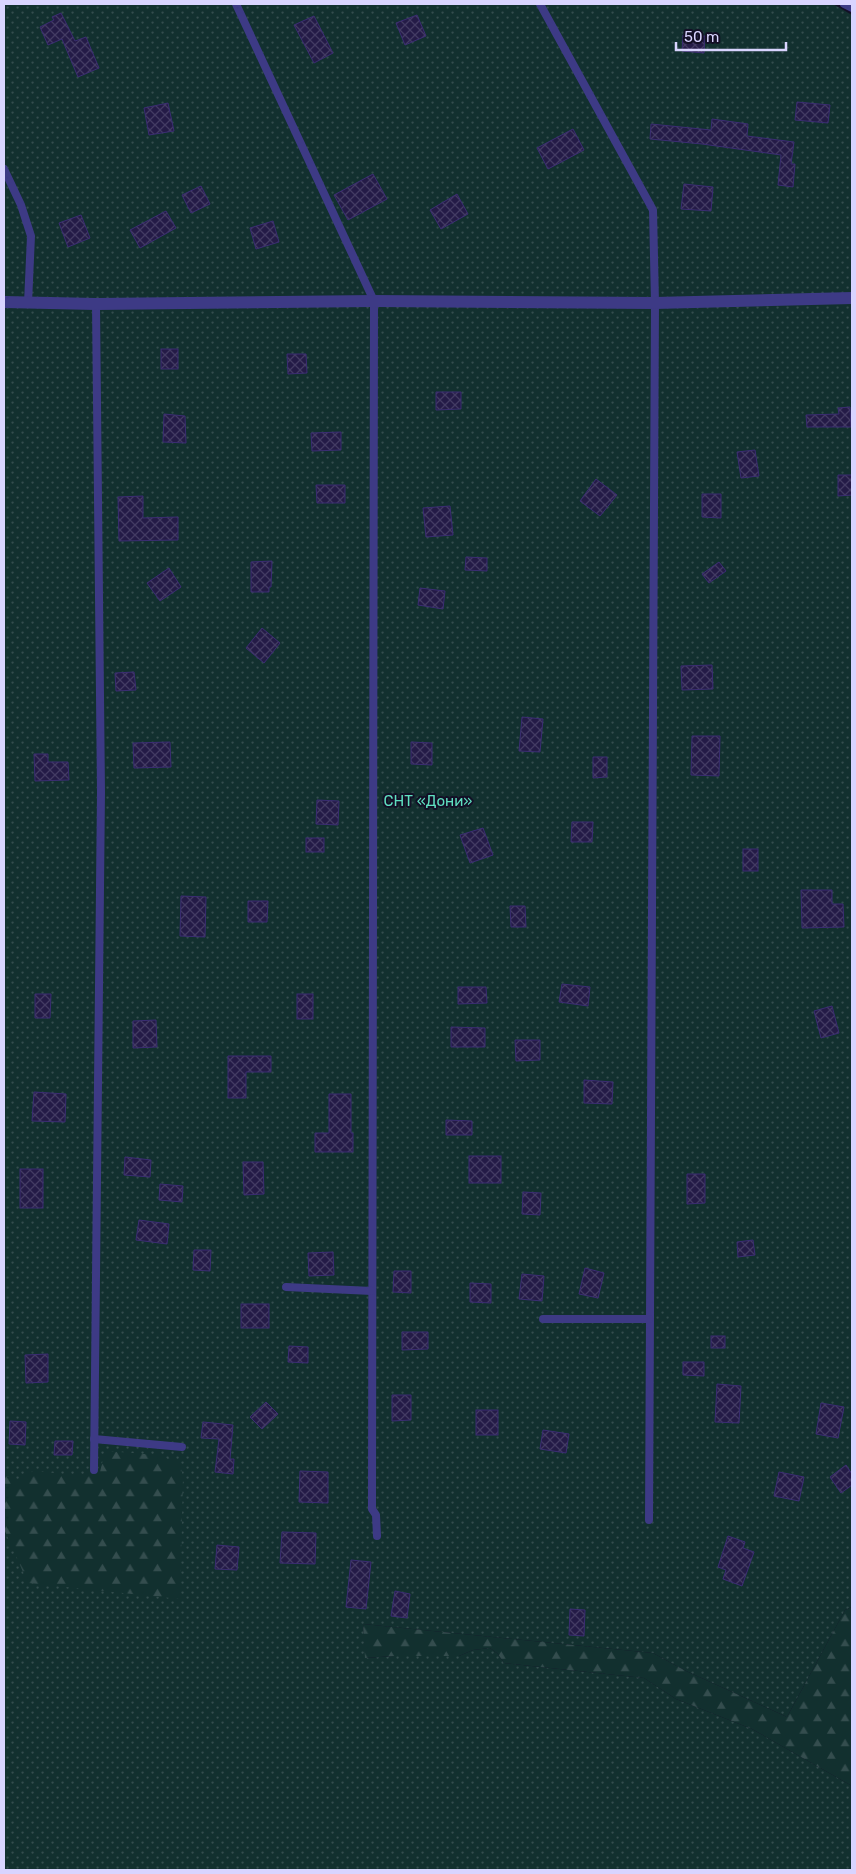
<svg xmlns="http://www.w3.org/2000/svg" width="856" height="1874" font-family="Rubik,sans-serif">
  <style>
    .green { fill: url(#green-dots) }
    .forest { fill: url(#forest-firs) }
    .building { fill: url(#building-cross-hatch); stroke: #3b2d73 }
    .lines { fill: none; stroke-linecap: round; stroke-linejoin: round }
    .lane { stroke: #3d3a85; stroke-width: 8 }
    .street { stroke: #3d3a85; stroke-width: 12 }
    .labels { text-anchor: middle; stroke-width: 4; stroke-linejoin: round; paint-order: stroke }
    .park-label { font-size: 15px; fill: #5fe0c0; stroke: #130f26 }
  </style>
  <defs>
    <pattern id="green-dots" width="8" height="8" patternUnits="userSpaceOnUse" patternTransform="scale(1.25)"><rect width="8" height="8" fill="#12302f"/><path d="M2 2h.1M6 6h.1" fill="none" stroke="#344d4e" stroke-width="1.8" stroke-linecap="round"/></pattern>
    <pattern id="forest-firs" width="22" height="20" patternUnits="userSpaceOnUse" patternTransform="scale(1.25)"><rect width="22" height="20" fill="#12302f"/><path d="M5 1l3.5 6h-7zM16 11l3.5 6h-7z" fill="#344d4e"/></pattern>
    <pattern id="building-cross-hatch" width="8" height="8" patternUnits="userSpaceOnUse" patternTransform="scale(1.25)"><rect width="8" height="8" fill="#241b47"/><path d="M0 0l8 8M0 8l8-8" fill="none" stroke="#433b63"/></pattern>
  </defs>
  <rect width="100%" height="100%" fill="#130f26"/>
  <polygon class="green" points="4,4 833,4 852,15 852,1607 845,1610 787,1717 684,1670 653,1653 363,1624 366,1658 394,1656 459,1656 473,1650 490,1648 498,1654 504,1663 644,1678 676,1699 752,1729 852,1786 852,1870 4,1870"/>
  <g class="forest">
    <path d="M107,1451c17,2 53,2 67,10 6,3 8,9 9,16l-3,122 -152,-16 -24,-54v-54l14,6 15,-10 53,5 14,-4 3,-13z"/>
    <polygon points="852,1607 852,1786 752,1729 676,1699 644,1678 504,1663 498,1654 490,1648 473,1650 459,1656 394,1656 365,1658 363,1624 653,1653 684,1670 787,1717 845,1610"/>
  </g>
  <g class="building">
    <polygon points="61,13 75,41 86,37 99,68 78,77 62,39 48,45 40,27 54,20 52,17"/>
    <polygon points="417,15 426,36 405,45 396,23"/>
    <polygon points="314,16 333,53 314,63 294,25"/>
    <polygon points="683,35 705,36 704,53 682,51"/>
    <polygon points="797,102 830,105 828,123 795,120"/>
    <polygon points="168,103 174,131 149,135 144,108"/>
    <polygon points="712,119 748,124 747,136 794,142 791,164 795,164 793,187 778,185 781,155 702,144 650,139 651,124 711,130"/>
    <polygon points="573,129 584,150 548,169 537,148"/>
    <polygon points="373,174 387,199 348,220 334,195"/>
    <polygon points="684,184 713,187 711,211 681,209"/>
    <polygon points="201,186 210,204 191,213 182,195"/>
    <polygon points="457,194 468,214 441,229 430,210"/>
    <polygon points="166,211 176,228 140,248 130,230"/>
    <polygon points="81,215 90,238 68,247 59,223"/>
    <polygon points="273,221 279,242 256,249 250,228"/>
    <rect x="161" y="349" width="17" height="20"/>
    <polygon points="287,354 306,354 307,373 288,374"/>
    <polygon points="436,392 461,392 461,409 436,410"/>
    <polygon points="850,407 851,427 807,427 806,415 839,414 838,408"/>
    <polygon points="164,414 185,416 186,443 163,442"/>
    <polygon points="341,432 341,450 312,451 311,433"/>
    <polygon points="755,450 759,476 741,478 737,452"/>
    <polygon points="838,475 852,475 852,495 838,496"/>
    <polygon points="596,479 617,495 600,516 580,501"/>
    <polygon points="316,485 345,485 345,503 317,503"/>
    <polygon points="702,494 721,494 721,518 702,517"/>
    <polygon points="143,496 143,518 178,517 178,540 119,541 118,497"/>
    <polygon points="450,506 453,535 426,537 423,508"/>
    <polygon points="466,557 487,558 487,571 465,570"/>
    <polygon points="272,561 271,587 269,587 269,592 251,592 251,562"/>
    <polygon points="719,562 726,571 709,583 702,574"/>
    <polygon points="169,568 181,587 160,601 147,583"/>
    <polygon points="420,588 445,591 443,609 418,605"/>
    <polygon points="262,628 280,643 264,663 246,648"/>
    <polygon points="712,665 713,689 682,690 681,666"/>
    <polygon points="134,672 136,690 116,691 115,673"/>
    <polygon points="522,717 543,719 540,752 519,751"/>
    <polygon points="692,736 720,736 719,776 691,775"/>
    <polygon points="170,742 171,767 134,768 133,743"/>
    <polygon points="411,742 432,743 432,765 411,764"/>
    <polygon points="34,754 48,754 48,762 68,762 69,780 35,781"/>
    <polygon points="593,757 607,757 607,777 593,778"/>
    <polygon points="317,800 339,801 338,825 316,824"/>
    <polygon points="572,822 593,822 592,842 571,842"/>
    <polygon points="483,828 493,855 470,863 460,835"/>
    <rect x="306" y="838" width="18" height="14"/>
    <rect x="743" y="849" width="15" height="22"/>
    <polygon points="801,890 832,890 832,904 843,904 844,927 802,928"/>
    <polygon points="181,896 206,897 205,937 180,936"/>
    <polygon points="248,901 268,901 267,922 248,922"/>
    <polygon points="510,906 525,906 526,927 511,927"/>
    <polygon points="562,984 590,987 588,1006 559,1002"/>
    <polygon points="458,987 486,987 487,1003 458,1004"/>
    <polygon points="35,994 51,994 50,1018 35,1018"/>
    <rect x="297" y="994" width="16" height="25"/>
    <polygon points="832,1006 839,1033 821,1038 814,1011"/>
    <polygon points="156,1020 157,1047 133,1048 133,1021"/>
    <polygon points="451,1027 485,1028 485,1047 451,1047"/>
    <polygon points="515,1040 540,1040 540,1060 516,1061"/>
    <polygon points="228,1056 271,1056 271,1072 246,1072 246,1098 228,1098"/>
    <polygon points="584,1080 613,1082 612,1104 584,1103"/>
    <polygon points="34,1092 66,1094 65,1122 32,1121"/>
    <polygon points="329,1094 351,1094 351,1133 353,1133 353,1152 315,1152 315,1133 329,1133"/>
    <polygon points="446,1120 472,1121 472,1135 446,1135"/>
    <rect x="469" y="1156" width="32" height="27"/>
    <polygon points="125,1157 151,1160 150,1177 124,1175"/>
    <polygon points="243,1162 263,1162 264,1194 244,1195"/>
    <rect x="20" y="1169" width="23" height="39"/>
    <polygon points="687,1174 705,1174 705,1203 687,1204"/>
    <polygon points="160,1184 183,1186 182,1202 159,1200"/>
    <polygon points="523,1192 541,1193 540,1215 522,1214"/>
    <polygon points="139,1220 169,1224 167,1244 136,1240"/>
    <polygon points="753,1240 755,1255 738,1257 737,1242"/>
    <polygon points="194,1250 211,1250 210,1271 193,1270"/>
    <polygon points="333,1252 334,1275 309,1276 308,1253"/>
    <polygon points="585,1268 604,1273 598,1298 579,1294"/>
    <polygon points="394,1271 411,1271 411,1293 393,1292"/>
    <polygon points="522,1274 544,1276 542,1301 519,1299"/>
    <polygon points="470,1283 491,1284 491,1303 470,1302"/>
    <rect x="241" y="1304" width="28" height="24"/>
    <polygon points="402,1332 428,1332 428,1349 402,1350"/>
    <rect x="711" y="1336" width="14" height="12"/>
    <polygon points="289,1346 308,1347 308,1363 288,1362"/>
    <polygon points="48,1354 48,1382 26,1383 25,1355"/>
    <polygon points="683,1362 704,1362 704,1376 683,1375"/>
    <polygon points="717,1384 741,1386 739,1423 715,1422"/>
    <polygon points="392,1395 411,1395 411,1420 392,1421"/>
    <polygon points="266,1402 278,1414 262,1429 250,1417"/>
    <polygon points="821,1403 844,1407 838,1438 816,1434"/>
    <rect x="476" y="1410" width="22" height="25"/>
    <polygon points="10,1421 26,1422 25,1445 9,1444"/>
    <polygon points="203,1422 233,1425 230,1459 234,1459 233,1474 215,1472 219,1439 201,1438"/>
    <polygon points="543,1430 569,1434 566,1453 540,1449"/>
    <polygon points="55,1441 73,1441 72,1455 54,1455"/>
    <polygon points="846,1465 852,1474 852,1485 841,1493 830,1477"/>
    <polygon points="300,1471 328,1472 328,1503 299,1502"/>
    <polygon points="779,1472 804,1477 799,1501 774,1496"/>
    <polygon points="282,1532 316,1533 315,1564 280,1563"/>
    <polygon points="728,1536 745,1542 743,1548 754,1552 742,1586 723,1579 726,1570 718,1567"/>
    <polygon points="217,1545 239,1547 237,1570 215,1569"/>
    <polygon points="351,1560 371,1562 366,1609 346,1607"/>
    <polygon points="395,1591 410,1594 407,1618 391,1616"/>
    <polygon points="570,1609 585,1610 584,1636 569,1635"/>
  </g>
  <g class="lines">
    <g class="lane">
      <polyline points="236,4 374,301 372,1509 376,1515 377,1536"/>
      <polyline points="540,4 653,210 655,303 649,1520"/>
      <polyline points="844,4 852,8"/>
      <polyline points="4,169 21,205 31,236 28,303"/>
      <polyline points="286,1287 372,1291"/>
      <polyline points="543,1319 649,1319"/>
      <polyline points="94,1439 182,1447"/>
      <polyline points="94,1470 101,792 96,304"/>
    </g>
    <polyline class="street" points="4,302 96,304 374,301 655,303 852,298"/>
  </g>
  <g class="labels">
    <g class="park-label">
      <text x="428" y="806">СНТ «Дони»</text>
    </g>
  </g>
  <rect width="856" height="1874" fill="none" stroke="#d9d4ff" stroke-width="10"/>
  <path d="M676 42v8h110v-8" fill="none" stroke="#d9d4ff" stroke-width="2.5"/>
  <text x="684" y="42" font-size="15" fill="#d9d4ff" stroke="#130f26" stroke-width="4" paint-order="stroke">50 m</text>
</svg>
